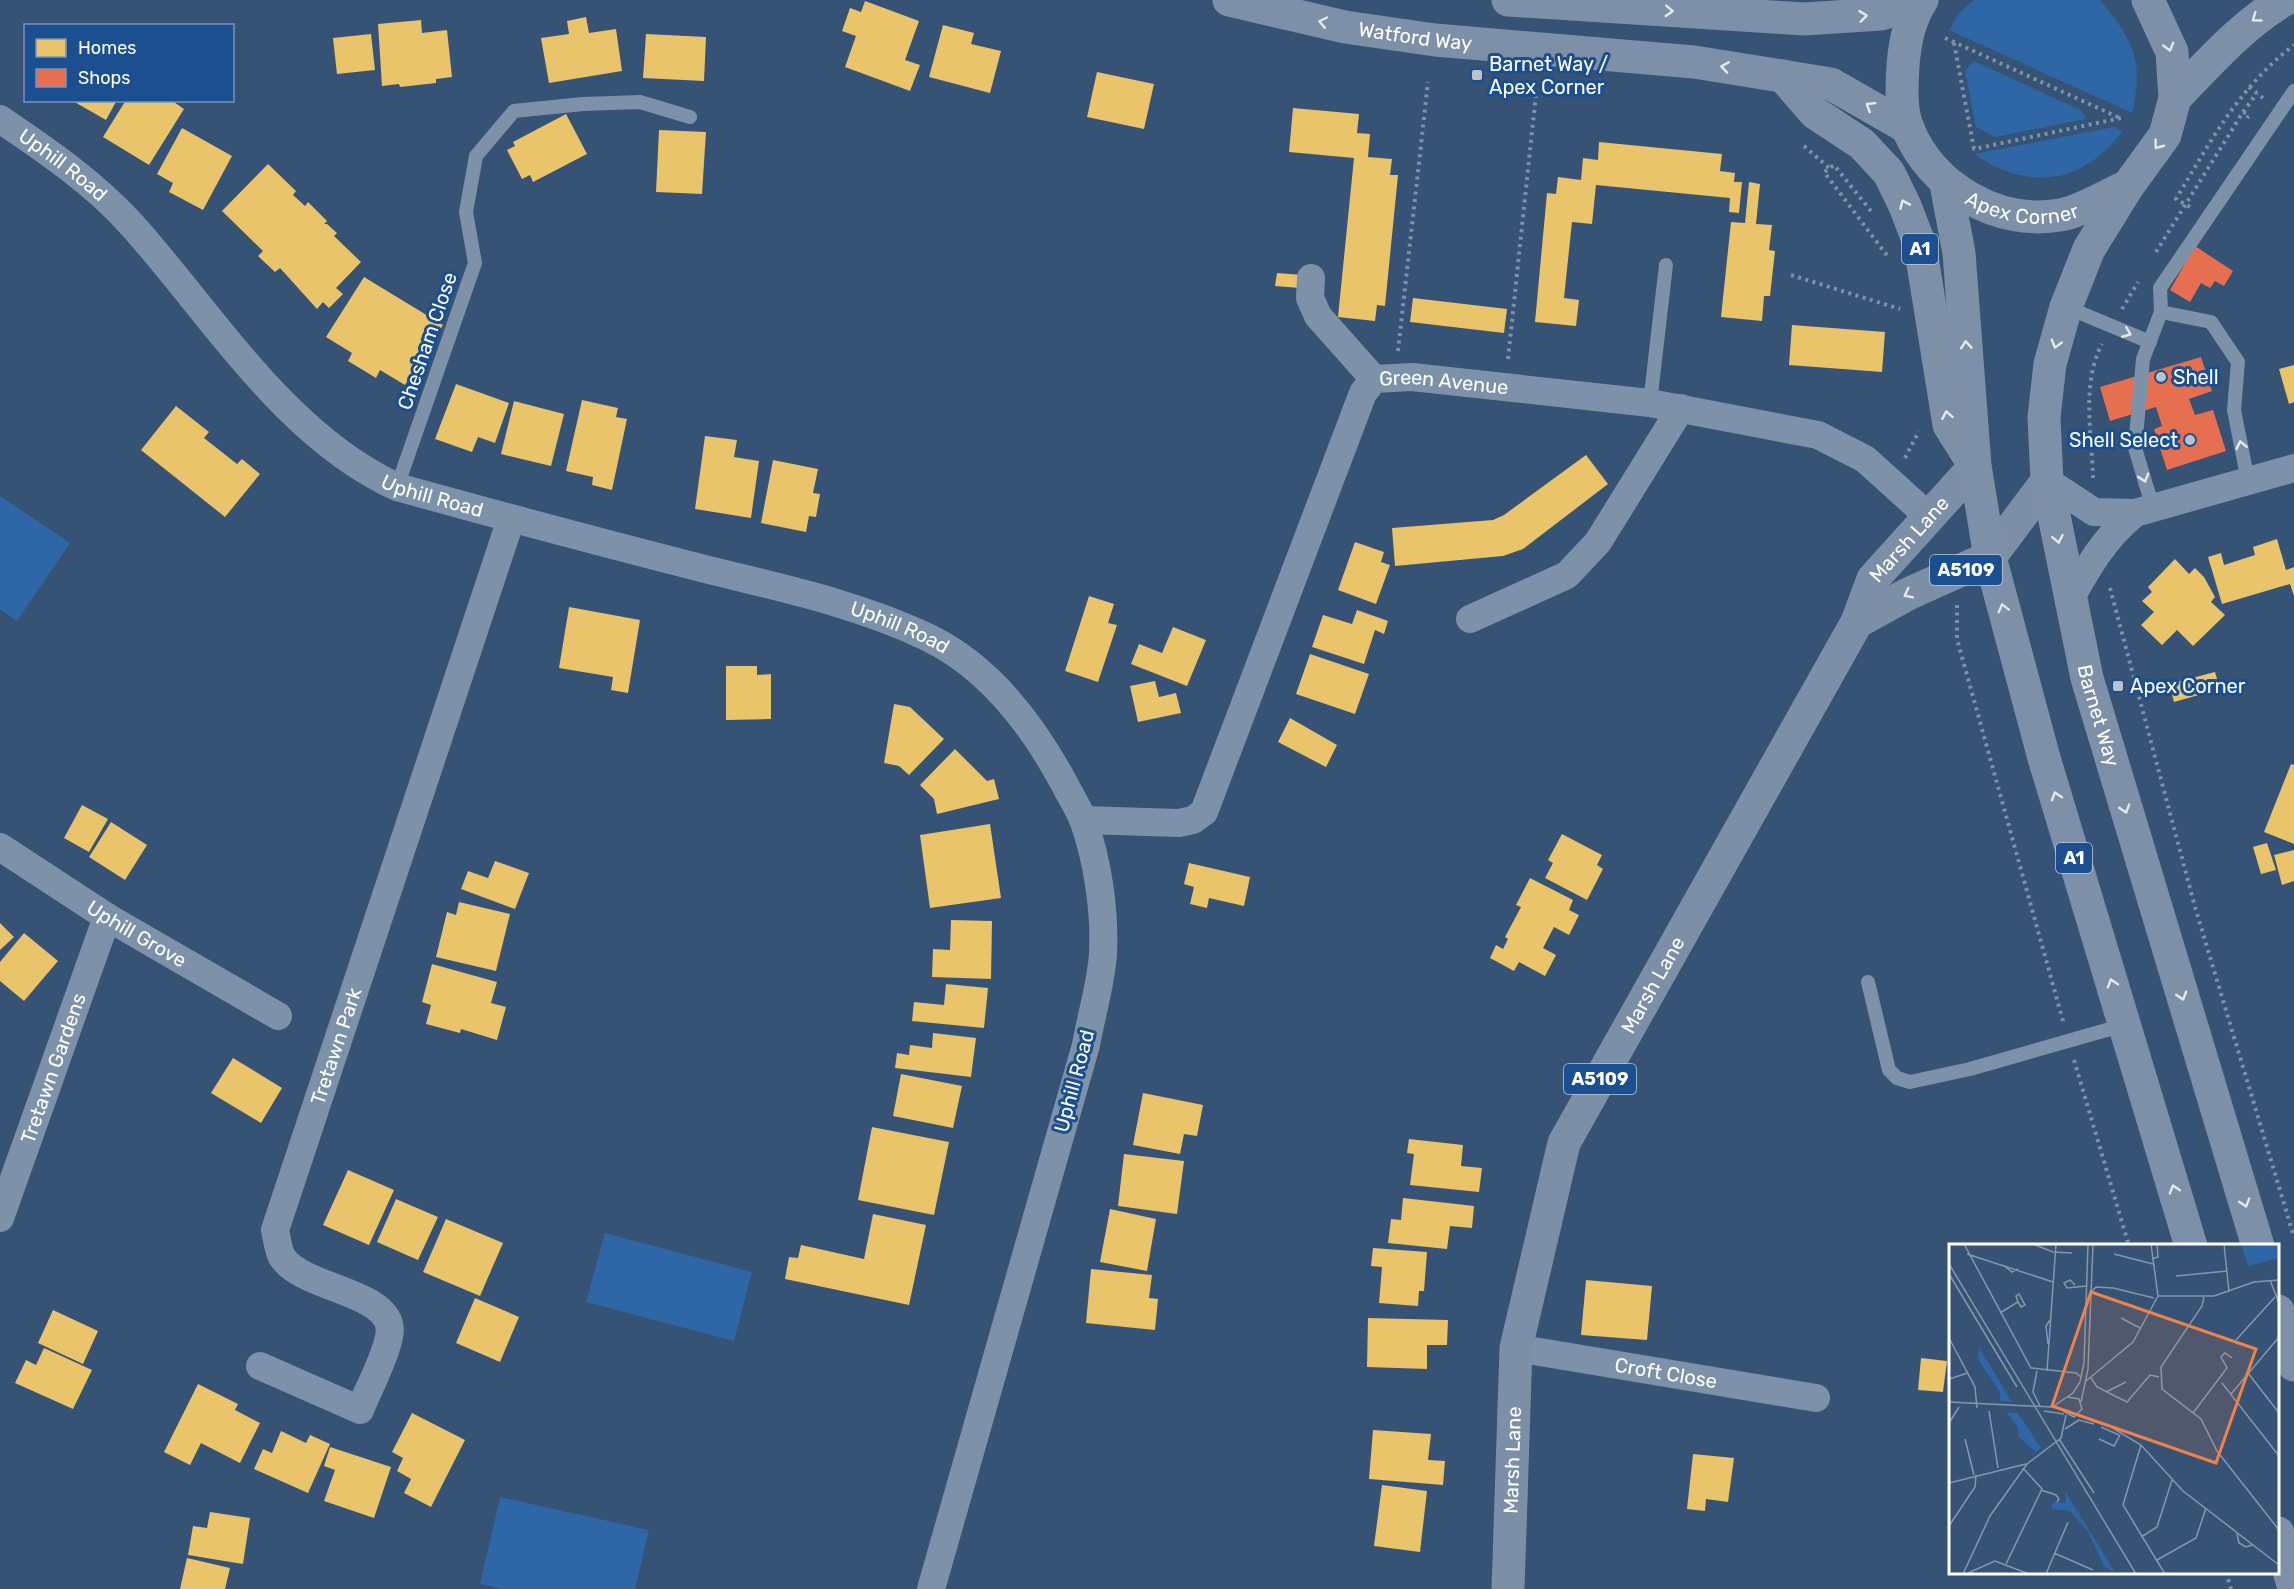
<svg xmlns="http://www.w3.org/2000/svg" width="2294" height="1589" font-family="Rubik,sans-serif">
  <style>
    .green { fill: #2f66a5 }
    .homes { fill: #e9c46a }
    .shops { fill: #e76f51 }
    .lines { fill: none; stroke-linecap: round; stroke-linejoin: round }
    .path { stroke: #7d92a8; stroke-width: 4; stroke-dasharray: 3 4.5; stroke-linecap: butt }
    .service { stroke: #7d92a8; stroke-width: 14 }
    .minor { stroke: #7d92a8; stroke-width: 28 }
    .primary { stroke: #7d8ea7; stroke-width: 33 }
    .trunk { stroke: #7e90a7; stroke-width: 33 }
    .oneway { stroke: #e5e9ed }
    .oneway2 { stroke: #e5e9ee }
    .oneway3 { stroke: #e5e8ed }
    .poi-dot { fill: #b9c2ce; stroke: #1b4f8f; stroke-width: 2 }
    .labels { text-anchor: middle; stroke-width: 6; stroke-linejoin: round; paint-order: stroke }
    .shield { fill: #1b4f8f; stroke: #bbcadd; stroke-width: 1.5 }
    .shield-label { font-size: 18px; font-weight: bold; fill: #fff }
    .street-label { font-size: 20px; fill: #fff; stroke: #1b4f8f }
    .poi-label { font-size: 20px; fill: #fff; stroke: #1b4f8f; text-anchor: start }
    .inset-road { fill: none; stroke: #8697ac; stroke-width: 1.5 }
    .view { fill: #ee8249; fill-opacity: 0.15; stroke: #ee8249; stroke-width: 3 }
    .inset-edge { fill: none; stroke: #fff; stroke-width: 3 }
  </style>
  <rect width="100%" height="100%" fill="#365274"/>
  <g class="green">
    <path d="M1974,0h126c34,41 44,61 32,113l-183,-83 12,-19z"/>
    <polygon points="1974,61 2082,111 2086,119 1995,137 1976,127 1965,71"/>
    <path d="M2114,127l8,5c-40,53 -95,59 -148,22z"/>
    <polygon points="0,496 70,543 17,621 0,609"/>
    <polygon points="605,1233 752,1272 734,1341 586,1302"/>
    <polygon points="500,1497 649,1530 635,1589 501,1589 480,1584"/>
  </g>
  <g class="homes">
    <polygon points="865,1 919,21 905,60 920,65 910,91 845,67 856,36 842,31 850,8 861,12"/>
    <polygon points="586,17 589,33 616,29 622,71 549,83 541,38 569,34 567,21"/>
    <polygon points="421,20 422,33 447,30 452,77 436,79 436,83 400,87 399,84 382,86 378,24"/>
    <polygon points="943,25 974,33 971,44 1001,51 990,93 929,77"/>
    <polygon points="371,34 375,70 337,74 333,38"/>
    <polygon points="646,34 706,37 704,81 643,78"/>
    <polygon points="1097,72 1154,84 1144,129 1087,117"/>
    <polygon points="71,100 117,100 106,120"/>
    <polygon points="126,100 171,100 184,109 149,165 103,137"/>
    <polygon points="1293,108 1359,114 1357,133 1370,134 1368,157 1392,159 1390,175 1398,175 1385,306 1377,305 1375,321 1338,317 1354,158 1289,152"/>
    <polygon points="566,114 587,154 533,182 530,175 522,179 507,150 515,146 513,142"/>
    <polygon points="182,128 232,156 203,210 169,192 173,183 157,174"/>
    <polygon points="659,130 706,132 702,194 656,192"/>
    <polygon points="1599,142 1722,154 1720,171 1735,173 1734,182 1742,182 1739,213 1729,212 1730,198 1596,185 1592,224 1572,222 1564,298 1579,300 1576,326 1535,322 1547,193 1556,194 1558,177 1581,180 1583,158 1598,160"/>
    <polygon points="268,164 296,191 293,195 305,206 308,202 327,221 324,224 327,224 337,233 334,236 361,262 336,288 343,294 329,308 323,302 317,309 280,268 275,272 258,256 263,251 222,211"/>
    <polygon points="1749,182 1760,184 1756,224 1772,225 1769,250 1775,251 1770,296 1764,296 1762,321 1721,317 1731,222 1745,223"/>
    <polygon points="1277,273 1302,275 1300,288 1275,286"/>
    <polygon points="364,277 443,325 405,385 380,370 376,378 348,361 352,353 326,337"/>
    <polygon points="1413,298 1507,309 1504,333 1410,322"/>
    <polygon points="1792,325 1885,332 1882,372 1789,365"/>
    <polygon points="2294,365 2294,402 2289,404 2279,369"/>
    <polygon points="456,384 509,403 495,443 478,437 472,452 435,439"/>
    <polygon points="582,400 618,408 616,417 627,419 612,490 592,485 593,477 566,471"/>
    <polygon points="514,401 564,414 551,466 501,454"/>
    <polygon points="176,406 209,432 204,438 237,464 242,459 260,474 225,517 141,450"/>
    <polygon points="705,436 737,440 734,457 759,461 751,518 695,509"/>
    <polygon points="1586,455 1608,484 1523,549 1503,556 1395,566 1392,528 1493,520 1504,515"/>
    <polygon points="773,460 818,469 813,493 820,494 816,517 809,516 806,532 761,523"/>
    <polygon points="2277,539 2286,570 2294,567 2294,596 2290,584 2222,604 2208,557 2221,553 2224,565 2255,555 2253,547"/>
    <polygon points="1355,542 1384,552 1381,562 1390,565 1376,604 1338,590"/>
    <polygon points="2175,559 2189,574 2195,568 2204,577 2215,597 2211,602 2225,615 2193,646 2177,630 2162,645 2141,625 2154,612 2142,601 2152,592 2148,587"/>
    <polygon points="1089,596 1114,604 1108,623 1117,625 1098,682 1065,671"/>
    <polygon points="569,607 640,620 628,693 611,690 613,677 559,668"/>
    <polygon points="1357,610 1388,621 1384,634 1375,630 1364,664 1312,647 1323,615 1352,624"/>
    <polygon points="1173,627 1206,640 1187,686 1131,664 1139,644 1162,653"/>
    <polygon points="1310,654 1369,674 1355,714 1296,694"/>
    <polygon points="726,666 757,666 757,675 771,674 771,719 726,720"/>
    <polygon points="2215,672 2220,689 2174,702 2169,684"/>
    <polygon points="1155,681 1159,697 1176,693 1181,713 1138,722 1130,686"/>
    <polygon points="894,704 910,707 944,739 909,775 899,766 884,763"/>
    <polygon points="1290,718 1337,745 1326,767 1278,742"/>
    <polygon points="955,749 987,781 994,779 999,799 937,814 934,799 920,785"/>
    <polygon points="2291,764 2294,765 2294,844 2264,832"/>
    <polygon points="82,805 108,819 89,852 64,838"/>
    <polygon points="111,822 147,845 125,880 89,857"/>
    <polygon points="990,824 1001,898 930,908 920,835"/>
    <polygon points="1562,834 1602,855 1597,865 1603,869 1587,900 1545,878 1553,863 1548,860"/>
    <polygon points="2267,843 2276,870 2261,874 2253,847"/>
    <polygon points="2294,850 2294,881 2282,885 2274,855"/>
    <polygon points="495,861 529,873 515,909 461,889 468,871 488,878"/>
    <polygon points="1189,863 1250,877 1244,906 1209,898 1207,908 1190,904 1194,887 1184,884"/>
    <polygon points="1530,878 1573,900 1569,910 1579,915 1569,935 1554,927 1543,948 1556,955 1545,976 1519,962 1514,971 1490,958 1496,945 1503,949 1508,939 1505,937 1521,907 1516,905"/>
    <polygon points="459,902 510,914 496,971 436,957 447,912 456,915"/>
    <polygon points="951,920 992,921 991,979 932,977 933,949 950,950"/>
    <polygon points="0,923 14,937 0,950"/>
    <polygon points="24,933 58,961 24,1001 0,981 0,962"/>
    <polygon points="432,964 497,982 491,1003 506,1007 497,1040 461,1029 460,1033 426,1024 431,1005 422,1002"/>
    <polygon points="946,984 988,988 984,1028 912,1021 914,1002 944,1005"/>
    <polygon points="933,1033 976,1038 971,1077 895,1068 897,1053 909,1055 910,1045 932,1048"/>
    <polygon points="233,1058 282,1088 261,1123 211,1093"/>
    <polygon points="901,1074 962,1086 953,1128 893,1116"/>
    <polygon points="1143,1093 1203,1105 1197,1136 1184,1134 1180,1154 1133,1145"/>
    <polygon points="872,1127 949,1142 934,1215 858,1200"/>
    <polygon points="1409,1139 1463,1145 1461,1166 1482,1168 1479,1192 1410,1185 1414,1154 1407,1153"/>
    <polygon points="1124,1154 1184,1161 1177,1214 1118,1206"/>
    <polygon points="348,1170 394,1190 369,1245 323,1225"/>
    <polygon points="1403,1198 1474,1206 1472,1228 1450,1226 1447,1249 1388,1243 1391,1219 1401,1220"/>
    <polygon points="396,1199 438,1217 418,1260 377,1242"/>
    <polygon points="1110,1209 1156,1219 1147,1271 1100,1262"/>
    <polygon points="873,1214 926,1225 909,1305 785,1279 789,1257 798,1258 801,1245 864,1259"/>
    <polygon points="446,1219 503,1243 480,1296 423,1272"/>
    <polygon points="1373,1248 1427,1252 1424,1291 1419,1291 1418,1306 1379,1303 1382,1267 1371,1266"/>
    <polygon points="1091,1269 1152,1275 1149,1298 1158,1299 1155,1330 1086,1323"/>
    <polygon points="1586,1280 1652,1286 1647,1340 1581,1335"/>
    <polygon points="475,1298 519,1317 500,1362 456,1343"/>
    <polygon points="53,1310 98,1331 83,1364 38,1343"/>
    <polygon points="1368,1318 1448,1320 1447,1345 1427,1345 1427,1369 1367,1367"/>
    <polygon points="44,1348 92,1370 73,1409 15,1383 26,1360 36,1365"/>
    <polygon points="1921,1358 1947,1361 1943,1392 1918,1390"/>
    <polygon points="198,1384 238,1404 235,1410 260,1423 240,1463 201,1443 190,1465 164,1452"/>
    <polygon points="412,1413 465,1440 431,1507 404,1493 411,1479 397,1471 403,1458 392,1452"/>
    <polygon points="1373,1430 1431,1434 1428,1460 1445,1461 1443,1485 1369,1479"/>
    <polygon points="281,1431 306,1443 310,1435 330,1444 308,1493 254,1469 263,1449 272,1453"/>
    <polygon points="330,1447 391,1467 374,1518 324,1501 335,1470 324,1466"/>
    <polygon points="1693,1454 1734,1458 1728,1502 1706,1499 1705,1511 1687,1509"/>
    <polygon points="1382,1485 1427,1491 1420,1552 1374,1546"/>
    <polygon points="210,1512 250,1518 243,1564 188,1555 193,1526 207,1528"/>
    <polygon points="187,1558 230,1568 225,1589 180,1589"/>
  </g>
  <g class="shops">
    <polygon points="2195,246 2233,271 2224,286 2215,281 2210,288 2201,283 2190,302 2170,290"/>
    <polygon points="2201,357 2212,391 2189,399 2195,415 2213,410 2226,451 2167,470 2154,429 2162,426 2156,407 2110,421 2100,387"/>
  </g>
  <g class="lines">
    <g class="path">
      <polyline points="1945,38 2120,118"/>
      <polyline points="1954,43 1974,149 2121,118"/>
      <polyline points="2249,87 2263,98"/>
      <polyline points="2243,112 2257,93"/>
      <polyline points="1804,146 1829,168"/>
      <path d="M2190,207l-14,-8c34,-57 64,-113 118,-154"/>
      <polyline points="1871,211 1834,165 1824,172 1889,258"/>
      <polyline points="2156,252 2243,112 2249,115 2247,118"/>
      <polyline points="1791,275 1900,309"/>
      <polyline points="2122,309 2138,282"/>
      <polyline points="1398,351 1428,82"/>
      <polyline points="1508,359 1536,94"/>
      <polyline points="1905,458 1919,431"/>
      <path d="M2093,478c-1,-43 -12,-95 9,-134"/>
      <polyline points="2110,588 2195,907 2294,1237"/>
      <polyline points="1957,605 1957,639 2063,1021"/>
      <polyline points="2074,1060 2129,1246"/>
      <polyline points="2226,1572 2231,1589"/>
    </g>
    <g class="service">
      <polyline points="2066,307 2150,342"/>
      <polyline points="2161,312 2211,322 2238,362 2234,410 2248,481"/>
      <polyline points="1650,403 1666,265"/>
      <polyline points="397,487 475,263 466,212 476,156 514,111 583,104 640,102 690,117"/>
      <polyline points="2153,508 2135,448 2143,359 2161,312 2160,288 2294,91"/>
      <polyline points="1868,982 1889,1070 1897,1078 1910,1082 1970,1069 2124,1025"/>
    </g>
    <g class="minor">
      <path id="s1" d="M0,119c46,31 94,64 131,105 81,90 153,211 266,263 101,28 202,55 304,81 76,19 155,35 226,69 63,30 106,88 138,148 6,12 14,24 19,37 14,41 21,89 19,132 -2,30 -12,62 -17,91l-155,544"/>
      <polyline points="1311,278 1310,298 1318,316 1374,379"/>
      <polyline points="2047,481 2094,512 2135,513 2294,468"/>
      <path d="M2069,601c19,-34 35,-63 66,-88"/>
      <polyline points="1470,619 1567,575 1598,542 1681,408"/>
      <path id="s2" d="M1083,820l96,3 14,-3 11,-8 159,-419 11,-14 38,-2 238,26 168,32 47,24 63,57"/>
      <path id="s3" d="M0,847l107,70 171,99"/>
      <path id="s4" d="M0,1218l107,-301"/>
      <path id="s5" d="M1516,1348l300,50"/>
      <path id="s6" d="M260,1366l100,44c9,-23 24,-49 29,-73 10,-46 -85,-46 -107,-80 -4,-7 -5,-19 -7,-27l236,-711"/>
    </g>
    <g class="primary">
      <polyline points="1857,622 1908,594 1990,557 2047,481"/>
      <path id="s7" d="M1508,1589l8,-241 48,-205 293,-521 16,-43 102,-113"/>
    </g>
    <g class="trunk">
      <path id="s8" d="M1229,0l116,27 90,13 259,22 137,22 77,44"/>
      <polyline points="1508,0 1804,19 1881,14 1920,2"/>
      <path id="s9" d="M1922,0c-13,20 -17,42 -19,65 -1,21 -3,45 5,64 24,58 89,97 152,86 20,-3 49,-21 68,-29"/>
      <path id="s10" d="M2148,0l24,52 3,46 -10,37 -37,51 -39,63 -23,58 -16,57 -6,53 3,64 40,197 171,568"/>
      <polyline points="1783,76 1815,113 1862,144 1889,173 1905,206 1920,245 1949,425 1971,460"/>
      <path d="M2175,98c35,-36 66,-72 109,-98"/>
      <polyline points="1946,184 1959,253 1975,466 1990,557 2044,758 2191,1246"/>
      <polyline points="2278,1311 2294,1365"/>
      <polyline points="2278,1533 2294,1588"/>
    </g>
  </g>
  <defs><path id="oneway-chevron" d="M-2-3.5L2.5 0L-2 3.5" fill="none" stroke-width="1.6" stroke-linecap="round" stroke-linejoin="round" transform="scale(1.5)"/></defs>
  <g class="oneway">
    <use href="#oneway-chevron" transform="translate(1669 11) rotate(3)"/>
    <use href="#oneway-chevron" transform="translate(1863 16) rotate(-7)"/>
    <use href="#oneway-chevron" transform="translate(2256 18) rotate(144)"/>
    <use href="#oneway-chevron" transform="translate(1323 22) rotate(-168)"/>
    <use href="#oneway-chevron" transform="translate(2169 47) rotate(74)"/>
    <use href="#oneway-chevron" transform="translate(1725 67) rotate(-171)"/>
    <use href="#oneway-chevron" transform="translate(1870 106) rotate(-148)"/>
    <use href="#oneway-chevron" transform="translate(2158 145) rotate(127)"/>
    <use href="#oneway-chevron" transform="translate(1904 204) rotate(-114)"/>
    <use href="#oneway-chevron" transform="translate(2056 344) rotate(106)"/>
    <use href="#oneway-chevron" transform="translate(1966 345) rotate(-94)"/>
    <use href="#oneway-chevron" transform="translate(1947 415) rotate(-100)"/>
    <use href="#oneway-chevron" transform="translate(2058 539) rotate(79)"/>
    <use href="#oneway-chevron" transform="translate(2003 608) rotate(-104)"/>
    <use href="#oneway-chevron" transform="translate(2056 796) rotate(-107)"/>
    <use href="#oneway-chevron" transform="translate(2125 809) rotate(73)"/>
    <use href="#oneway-chevron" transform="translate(2112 983) rotate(-107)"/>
    <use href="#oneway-chevron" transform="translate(2182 996) rotate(73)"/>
    <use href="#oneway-chevron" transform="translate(2174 1189) rotate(-107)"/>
    <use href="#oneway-chevron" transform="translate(2245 1203) rotate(73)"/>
  </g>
  <g class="oneway2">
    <use href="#oneway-chevron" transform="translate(2127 333) rotate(22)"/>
    <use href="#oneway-chevron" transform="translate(2241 445) rotate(-102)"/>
    <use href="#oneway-chevron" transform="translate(2144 478) rotate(73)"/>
  </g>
  <use class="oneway3" href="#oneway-chevron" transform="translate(1908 594) rotate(153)"/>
  <g class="poi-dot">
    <rect x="1471" y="69" width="12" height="12" rx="3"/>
    <circle cx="2161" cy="377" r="6"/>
    <circle cx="2190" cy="440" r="6"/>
    <rect x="2112" y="680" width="12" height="12" rx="3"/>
  </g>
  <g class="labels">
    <g class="shield">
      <rect x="1902" y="234" width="36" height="30" rx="4.5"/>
      <rect x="1930" y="555" width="72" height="30" rx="4.5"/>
      <rect x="2056" y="843" width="36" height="30" rx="4.5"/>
      <rect x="1564" y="1064" width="72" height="30" rx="4.5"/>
    </g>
    <g class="shield-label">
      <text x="1920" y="255">A1</text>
      <text x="1966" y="576">A5109</text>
      <text x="2074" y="864">A1</text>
      <text x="1600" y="1085">A5109</text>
    </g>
    <g class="street-label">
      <text dy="7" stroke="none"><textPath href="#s8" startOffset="190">Watford Way</textPath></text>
      <text dy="7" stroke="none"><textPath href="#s1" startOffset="78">Uphill Road</textPath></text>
      <text dy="7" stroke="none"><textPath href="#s9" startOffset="282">Apex Corner</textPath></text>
      <text transform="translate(427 341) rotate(-71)" y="7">Chesham Close</text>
      <text dy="7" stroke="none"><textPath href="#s2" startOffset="660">Green Avenue</textPath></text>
      <text dy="7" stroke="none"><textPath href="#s1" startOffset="582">Uphill Road</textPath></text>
      <text dy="7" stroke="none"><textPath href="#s7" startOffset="1149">Marsh Lane</textPath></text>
      <text dy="7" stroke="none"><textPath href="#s1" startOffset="1068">Uphill Road</textPath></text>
      <text dy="7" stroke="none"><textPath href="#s10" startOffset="758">Barnet Way</textPath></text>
      <text dy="7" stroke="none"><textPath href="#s3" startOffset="162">Uphill Grove</textPath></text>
      <text dy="7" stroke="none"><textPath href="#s7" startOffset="633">Marsh Lane</textPath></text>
      <text dy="7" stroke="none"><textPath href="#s6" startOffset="552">Tretawn Park</textPath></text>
      <text dy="7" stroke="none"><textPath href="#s4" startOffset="159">Tretawn Gardens</textPath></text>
      <text transform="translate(1074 1081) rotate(-75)" y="7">Uphill Road</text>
      <text dy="7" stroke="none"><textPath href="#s5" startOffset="152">Croft Close</textPath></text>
      <text dy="7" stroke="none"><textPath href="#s7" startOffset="129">Marsh Lane</textPath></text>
    </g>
    <g class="poi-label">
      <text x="1489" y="71">Barnet Way /<tspan x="1489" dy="23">Apex Corner</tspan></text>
      <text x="2173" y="384">Shell</text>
      <text x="2178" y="447" text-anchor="end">Shell Select</text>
      <text x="2130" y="693">Apex Corner</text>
    </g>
  </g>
  <g transform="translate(1949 1244)">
    <rect width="330" height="330" fill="#365274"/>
    <path d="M292,0h38v14l-31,8zM30,103l33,55 -12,-1v-8l-22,-34zM57,168l12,1 23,35 -5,4 -17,-15 -1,-10zM116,247l37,60 14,23 -12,-8 -16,-34 -18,-21 -19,-2 3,-7 12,1z" fill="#2f66a5"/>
    <path class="inset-road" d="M15,0l67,124 45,5 5,4M84,0l20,8 19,1M202,0l7,52M275,0l5,48M18,10l86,28M165,10l39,10M203,15l6,-2 -1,-13M0,20l187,310M54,21l9,7 6,-3M0,30l68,113M227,32l51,-5M321,36l9,23M126,41l-5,-5 -6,3 3,5 19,-2M143,47l4,-4 17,1 41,10M255,53l-2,9 -41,61 1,22 39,30 16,32 62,79M51,69l18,-11 -2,-6 3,-2 6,11 -4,2 -3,-5M172,74l19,10M0,94l26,49 2,21M287,96l39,-43M99,100l-2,-18 4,-6M88,127l-4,21 7,14M98,127l9,-127M299,129l31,40M142,134l6,9 30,15 23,-27 9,2M0,135l19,-6M137,137l47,-39 25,-46h56l40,-14 25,-2M273,139l57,73M157,148l20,-10M282,150l48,-57M0,158l103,5 21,-14 7,-11 4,-19 4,-119M132,158l7,-33 5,-125M40,167l9,57M95,167l20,3M114,167l11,6 8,-8 -3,-10 -11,-2M244,169l34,-45 -6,-11 4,-4 7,5M130,171l32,12 30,18 42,46 96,74M0,179l10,-16M152,183l18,8M116,185l14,-9 15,4M16,195l9,36M110,195l35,54M150,195l15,7 6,-11M192,201l-18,60 42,69M0,239l77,-19M92,246l15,5 3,4 -2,3M0,282l26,-39 1,-12M288,290l2,9 7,4 6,-2M192,293l16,-10 15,-47M105,309l39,17M208,316l39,-22 10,-30M57,320l36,-75 -19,-21M19,329l27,-12 34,13M14,330l27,-58 37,-52 34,-26 5,-23M97,330l22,-52"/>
    <path class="view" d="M142,48l165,57 -40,114 -164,-57z"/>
    <rect width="330" height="330" class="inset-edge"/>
  </g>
  <rect x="24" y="24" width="210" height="78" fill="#1b4f8f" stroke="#7695bc" stroke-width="1.5"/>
  <rect x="36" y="39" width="30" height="18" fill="#e9c46a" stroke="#7695bc" stroke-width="1.5"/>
  <text x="78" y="54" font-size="18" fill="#ffffff">Homes</text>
  <rect x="36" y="69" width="30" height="18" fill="#e76f51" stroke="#7695bc" stroke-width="1.5"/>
  <text x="78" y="84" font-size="18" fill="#ffffff">Shops</text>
</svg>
